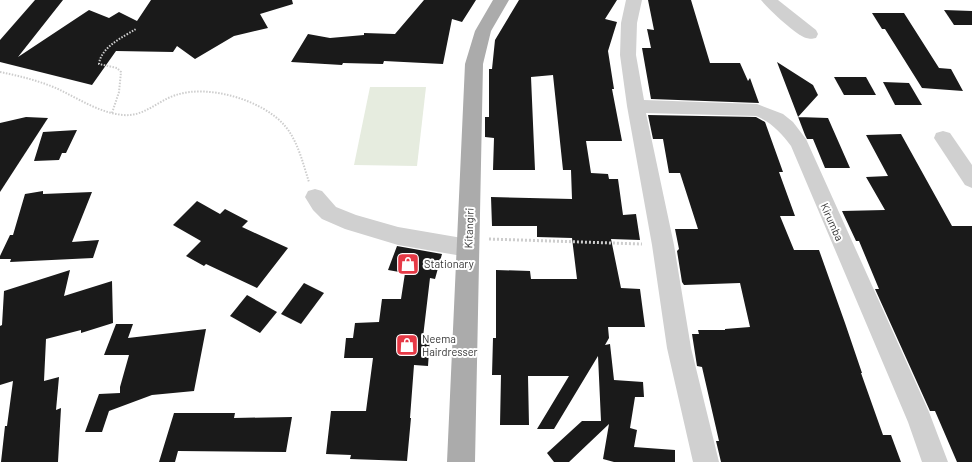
<svg xmlns="http://www.w3.org/2000/svg" width="972" height="462" font-family="Barlow,sans-serif">
  <style>
    .green { fill: #e6ecdf }
    .building { fill: #1a1a1a }
    .lines { fill: none; stroke-linecap: round; stroke-linejoin: round }
    .path-far1 { stroke: #cdcdcd; stroke-width: 2; stroke-dasharray: 1.5 1.5; stroke-linecap: butt }
    .path { stroke: #cdcdcd; stroke-width: 3; stroke-dasharray: 2 2; stroke-linecap: butt }
    .minor { fill: #d0d0d0; fill-rule: evenodd }
    .major { fill: #ababab; fill-rule: evenodd }
    .labels { text-anchor: middle; stroke-width: 4; stroke-linejoin: round; paint-order: stroke }
    .street-label { font-size: 11px; fill: #333; stroke: #fff }
    .poi-label { font-size: 11px; fill: #333; stroke: #fff; text-anchor: start }
  </style>
  <rect width="100%" height="100%" fill="#fff"/>
  <polygon class="green" points="370,87 426,87 417,166 354,165"/>
  <g class="building">
    <polygon points="35,0 63,0 18,57 89,10 109,18 119,12 137,21 151,0 292,0 293,4 260,14 268,28 234,36 195,59 177,46 173,52 116,51 92,85 0,62 0,40"/>
    <polygon points="424,0 476,0 462,22 452,19 443,64 384,61 383,64 343,63 342,65 291,62 308,34 330,38 364,35 364,33 395,34"/>
    <polygon points="519,0 617,0 605,19 617,22 608,51 614,89 612,89 622,141 586,141 591,173 608,174 609,179 618,179 623,215 636,214 640,240 611,239 621,288 640,289 645,327 608,327 609,338 605,345 610,344 614,380 643,382 644,397 635,397 630,428 637,430 634,447 675,450 675,462 614,462 603,459 609,424 569,462 554,462 547,453 582,421 601,421 598,356 554,429 537,429 569,376 528,376 529,425 500,425 501,375 492,375 493,338 496,338 496,270 530,271 531,279 577,279 572,238 537,237 537,226 492,226 491,197 572,199 571,170 563,170 553,75 531,77 535,170 493,170 494,138 485,137 485,117 489,117 489,69 492,69 495,40"/>
    <polygon points="648,0 691,0 710,63 740,63 748,81 750,78 759,103 651,99 642,48 651,48 647,29 654,30"/>
    <polygon points="944,10 972,11 972,25 954,25"/>
    <polygon points="872,13 904,13 939,68 951,69 963,91 922,88 885,29 882,29"/>
    <polygon points="777,62 813,85 818,95 798,117 828,118 850,168 825,168 813,139 807,139 805,135"/>
    <polygon points="834,77 866,77 876,95 844,95"/>
    <polygon points="883,82 909,83 922,105 895,105"/>
    <polygon points="648,115 756,117 765,122 783,172 779,172 795,216 780,216 794,250 819,250 845,323 862,373 861,373 883,435 891,435 901,462 721,462 716,441 719,441 702,367 697,366 692,334 699,334 698,330 725,330 725,329 750,327 740,283 684,285 682,282 677,251 679,249 675,229 698,229 680,173 669,173 663,139 653,139"/>
    <polygon points="26,117 48,118 0,192 0,123"/>
    <polygon points="77,130 66,153 62,153 59,160 34,161 43,132"/>
    <polygon points="901,134 952,226 972,226 972,462 957,462 935,411 930,411 875,289 879,289 859,241 856,241 842,211 885,210 866,177 888,176 866,135"/>
    <polygon points="43,191 43,194 92,192 72,242 99,240 93,258 10,262 11,259 0,259 0,256 10,235 13,235 25,194"/>
    <polygon points="197,201 220,214 225,209 248,221 242,227 288,248 257,288 206,264 204,266 186,256 201,241 173,225"/>
    <polygon points="397,246 442,254 435,279 430,278 423,337 430,337 428,366 414,365 410,418 411,418 407,461 350,459 351,455 326,454 331,411 366,411 373,358 344,358 346,338 353,338 355,323 379,322 382,299 401,299 405,273 388,270"/>
    <polygon points="70,270 64,296 112,281 113,323 81,333 81,330 46,339 44,381 59,377 56,410 61,408 58,462 1,462 5,426 7,426 13,381 0,385 0,326 2,325 4,291"/>
    <polygon points="304,283 324,293 301,324 281,314"/>
    <polygon points="247,295 277,312 260,333 230,316"/>
    <polygon points="116,324 133,324 128,338 206,329 194,391 152,395 109,411 102,432 85,432 99,394 120,393 120,387 129,355 104,355"/>
    <polygon points="174,413 235,413 234,418 292,417 286,452 178,451 175,462 159,462"/>
  </g>
  <g class="lines">
    <g class="path-far1">
      <path d="M0,72c20,4 40,9 58,17 21,10 42,24 65,26 21,2 34,-14 53,-20 32,-11 87,5 109,31 13,15 18,38 24,56"/>
      <path d="M112,113l7,-21 2,-20 -4,-4 -18,-4c2,-17 24,-27 37,-35"/>
    </g>
    <polyline class="path" points="489,239 642,244"/>
    <g class="minor">
      <path d="M626,0h16l-5,23 -1,32 8,45 113,4 26,10 10,8 13,17 123,273 19,50h-26l-14,-40 -117,-276c-10,-13 -20,-24 -35,-30l-110,-3 28,132 17,103 28,114h-26l-26,-114 -15,-103 -25,-139 -7,-51 1,-32z"/>
      <path d="M761,0h17l38,30 2,4 -2,4c-4,1 -6,1 -10,0 -10,-3 -38,-29 -45,-38z"/>
      <polygon points="943,131 950,133 972,165 972,188 965,185 934,138 936,133"/>
      <polygon points="315,189 322,191 336,207 356,215 398,227 468,239 476,242 479,248 476,254 468,257 398,245 345,229 322,219 313,210 305,197 308,191"/>
    </g>
    <polygon class="major" points="493,0 509,0 491,31 483,64 475,462 447,462 465,64 475,31"/>
  </g>
  <defs>
    <g id="shop-square" transform="scale(1.15)"><rect x="-9" y="-9" width="18" height="18" rx="4" fill="#e63946" stroke="#fff"/><path d="M-5-2.5h2.3a2.7 3.5 0 0 1 5.4 0H5L5.5 6h-11ZM-1.5-2.5h3a1.5 2.3 0 0 0-3 0Z" fill="#fff"/></g>
  </defs>
  <g fill-rule="evenodd">
    <use href="#shop-square" x="408" y="264"/>
    <use href="#shop-square" x="407" y="345"/>
  </g>
  <g class="labels">
    <g class="street-label">
      <text transform="translate(832 222) rotate(66)" y="4">Kirumba</text>
      <text transform="translate(469 228) rotate(-88)" y="4">Kitangiri</text>
    </g>
    <g class="poi-label">
      <text x="424" y="268">Stationary</text>
      <text x="422" y="343">Neema<tspan x="422" dy="13">Hairdresser</tspan></text>
    </g>
  </g>
</svg>
